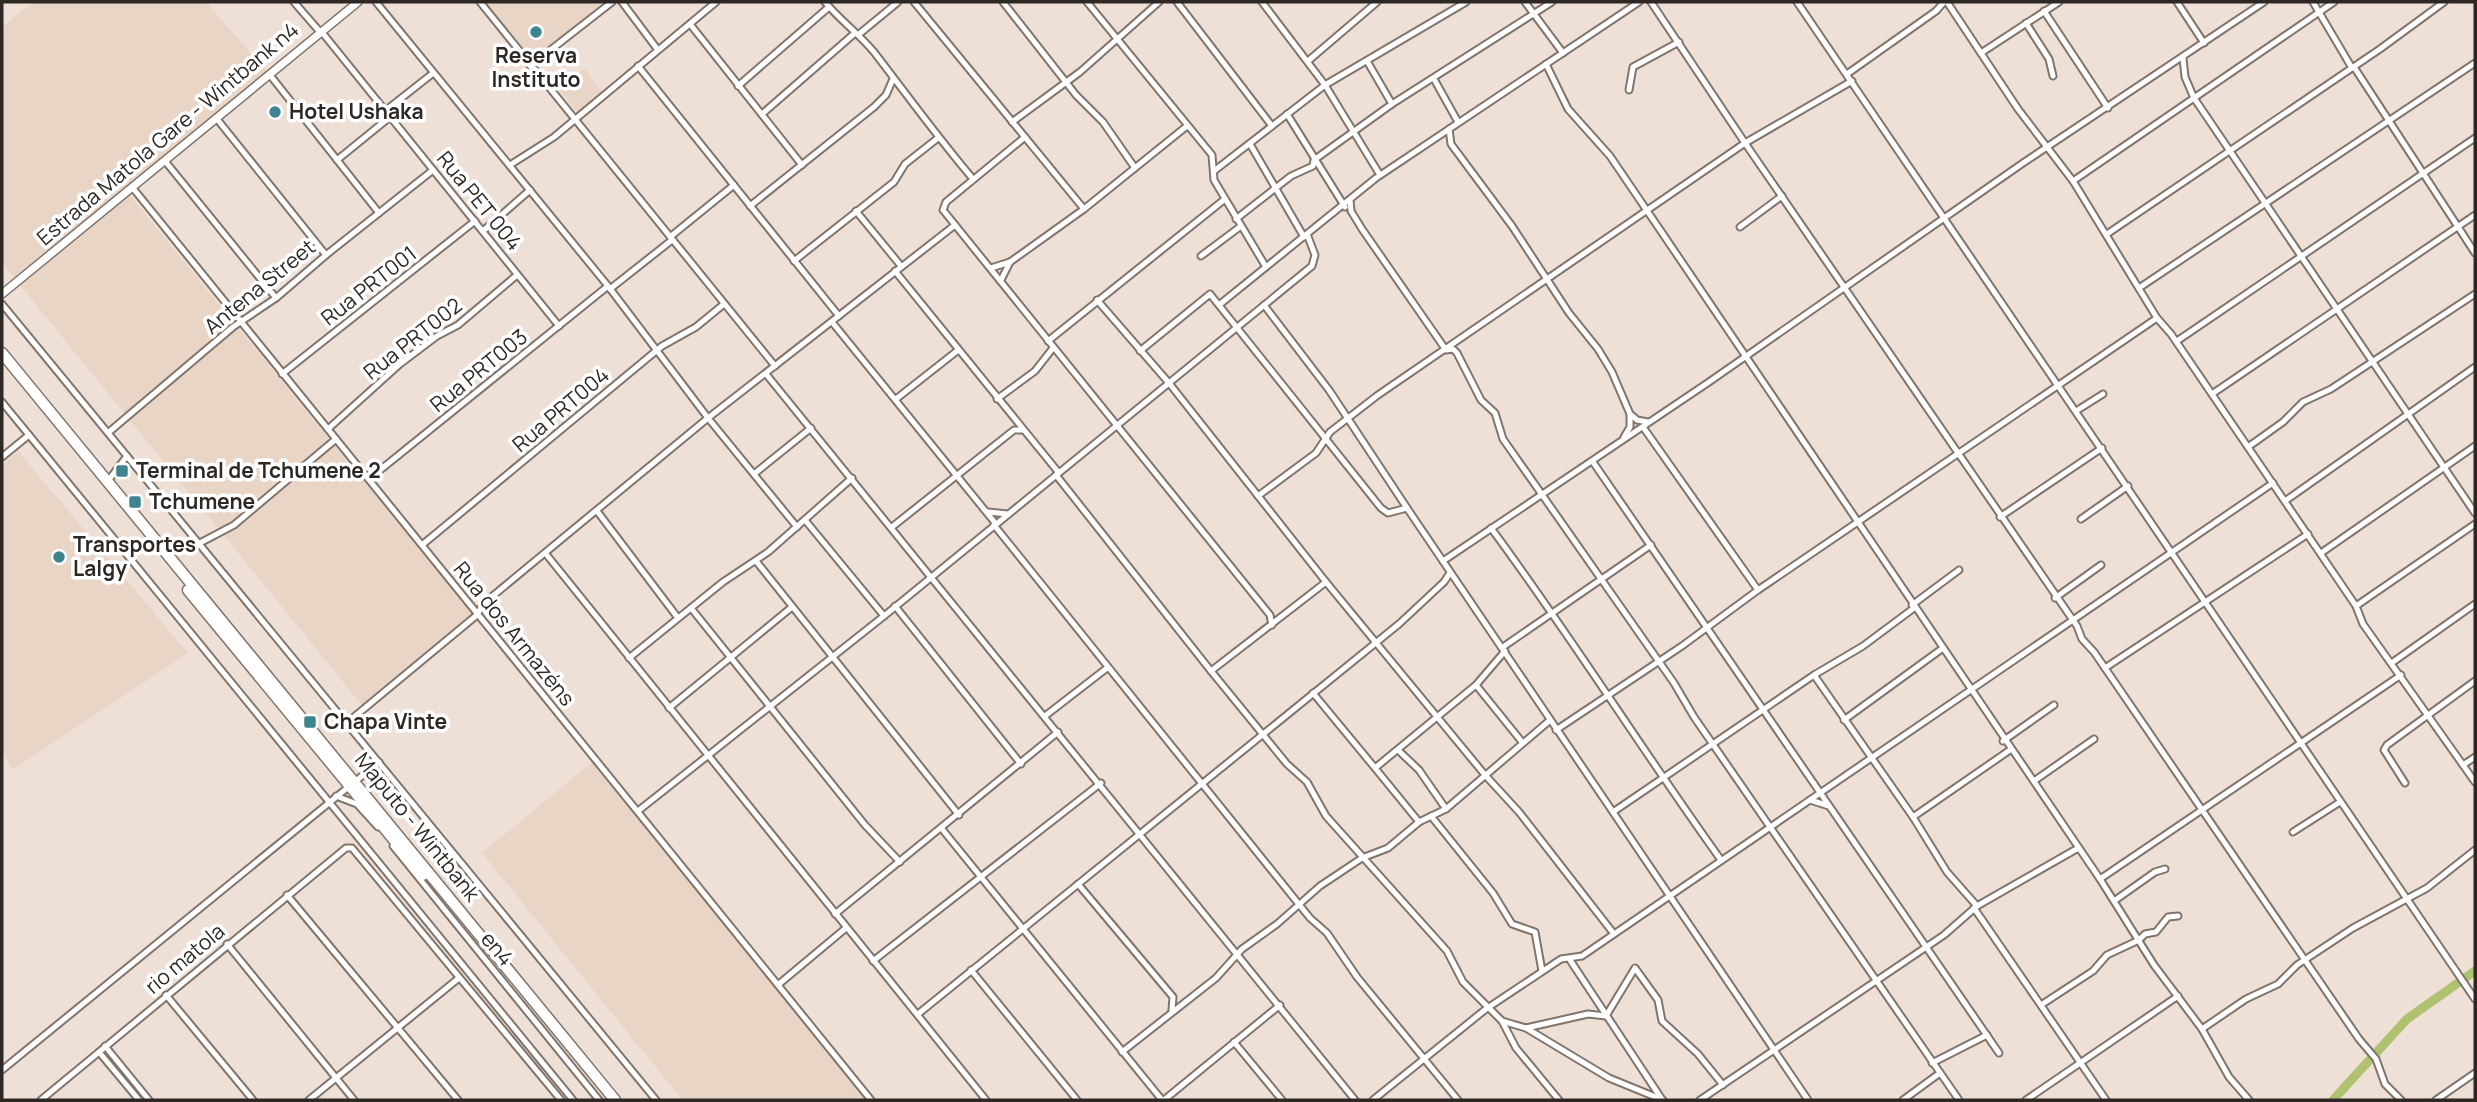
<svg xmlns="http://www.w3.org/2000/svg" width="2477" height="1102" font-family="Manrope,sans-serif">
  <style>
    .built { fill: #e9d5c6 }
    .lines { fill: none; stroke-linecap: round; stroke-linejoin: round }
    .river { stroke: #afc26f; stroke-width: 9 }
    .street-casing { stroke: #80746b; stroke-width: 9 }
    .secondary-casing { stroke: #80746b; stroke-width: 10 }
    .highway-casing { stroke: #80746b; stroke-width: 13 }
    .street { stroke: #fff; stroke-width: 5 }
    .secondary { stroke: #fff; stroke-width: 7 }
    .highway { stroke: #fff; stroke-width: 10 }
    .poi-dot { fill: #3e848f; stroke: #fff; stroke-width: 2.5 }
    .labels { text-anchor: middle; stroke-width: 7; stroke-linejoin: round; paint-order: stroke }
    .poi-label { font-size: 21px; font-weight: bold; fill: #2d2824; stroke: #fff; text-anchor: start }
    .street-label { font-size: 21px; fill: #2d2824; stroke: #fff }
  </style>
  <rect width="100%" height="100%" fill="#eee0d6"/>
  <g class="built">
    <polygon points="33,2 206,2 270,75 127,192 473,615 365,709 2,263 2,27"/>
    <polygon points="482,2 604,2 528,63"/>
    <polygon points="585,69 604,94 578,113 558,88"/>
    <polygon points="18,451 188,653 12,770 2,749 2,464"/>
    <polygon points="592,762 643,824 867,1100 683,1100 645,1054 482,853"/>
  </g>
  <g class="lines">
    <polyline class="river" points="2333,1100 2407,1019 2475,971"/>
    <g class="street-casing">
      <g id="street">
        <polyline points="294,2 320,32"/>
        <polyline points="376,2 608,286 708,418 797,527"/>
        <polyline points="480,2 775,366"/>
        <polyline points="622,2 658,50"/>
        <path d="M825,2c15,18 34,32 49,50 33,43 64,86 99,127"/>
        <polyline points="914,2 1084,209"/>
        <polyline points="1003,2 1076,95 1103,122 1135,168"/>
        <polyline points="1087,2 1212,155 1214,180 1266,267"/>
        <polyline points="1177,2 1272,126"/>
        <polyline points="1525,2 1563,53"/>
        <polyline points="1651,2 1745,143 1852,81"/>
        <polyline points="1797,2 2475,999"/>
        <polyline points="1947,2 2018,109 2073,181 2157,318 2171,334 2356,606 2363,624 2463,765 2475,757"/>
        <polyline points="2177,2 2204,43"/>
        <polyline points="2313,2 2352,68"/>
        <polyline points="2334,2 2194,98 2475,513"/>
        <polyline points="2044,11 2108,108"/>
        <polyline points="2026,23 2049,59 2053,76"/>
        <polyline points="690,24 802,165"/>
        <polyline points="321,31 559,326"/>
        <polyline points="858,35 898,2"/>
        <polyline points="1981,53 2059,2"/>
        <polyline points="1308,61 1377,2"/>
        <polyline points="1367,61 1392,104 1552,2"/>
        <polyline points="1546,64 1568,109 1610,156 2079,848"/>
        <polyline points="530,66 612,2"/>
        <polyline points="638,66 839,316"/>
        <polyline points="2354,67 2475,253"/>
        <polyline points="1847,74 1936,11 1944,2"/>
        <polyline points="270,75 379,213"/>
        <polyline points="1434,79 1458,122"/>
        <polyline points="738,86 829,7"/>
        <polyline points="1629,90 1633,67 1679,42"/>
        <polyline points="385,111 432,74"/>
        <polyline points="762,114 855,33"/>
        <polyline points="1287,114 1345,207"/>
        <polyline points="217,119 326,255"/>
        <polyline points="1012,122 1080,72 1159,2"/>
        <polyline points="1449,129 1451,144 1512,226 1569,313 1598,349 1612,372 1630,414 1637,420 1648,422"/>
        <polyline points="1025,137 946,202 943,210 1270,615 1272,625"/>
        <polyline points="1250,144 1304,237"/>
        <polyline points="337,160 390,117"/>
        <polyline points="165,161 276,298"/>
        <polyline points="510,165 554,137 716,2"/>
        <polyline points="1214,171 1325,85 1262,2"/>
        <polyline points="1380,175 1325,85 1466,2"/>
        <polyline points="2073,181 2194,98 2185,77 2183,58"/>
        <polyline points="132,187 871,1100"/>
        <polyline points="1350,200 1351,211 1362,229 1446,350 1453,349 1457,353 1481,400 1495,413 1503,439 1674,683 1694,717 1959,1100"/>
        <polyline points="750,206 874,107 886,95 893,79"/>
        <polyline points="856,211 901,266"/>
        <polyline points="1236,219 1291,176 1313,166 1314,160 1392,104"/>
        <polyline points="1740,227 1782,196"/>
        <polyline points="483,231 530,190"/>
        <polyline points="2107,234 2380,49 2444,2"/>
        <polyline points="670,237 734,185"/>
        <polyline points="1201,256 1241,226"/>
        <polyline points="794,261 894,182 905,164 938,138"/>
        <polyline points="991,268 1010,262"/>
        <polyline points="895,271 1059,473"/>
        <polyline points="1001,280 1010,262 1084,209 1187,126"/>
        <polyline points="2139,288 2475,63"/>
        <polyline points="610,289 672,240"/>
        <polyline points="1097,300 1169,383 1326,582 1485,775 1519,812 1614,934"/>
        <polyline points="2,304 656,1100"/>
        <polyline points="1219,305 1376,178 1639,2"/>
        <polyline points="1264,305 1329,390 1407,508"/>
        <polyline points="832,322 996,524"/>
        <polyline points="1048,341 1225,199"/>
        <polyline points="2177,341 2475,138"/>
        <polyline points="1140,351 1210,294 1381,508 1388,513 1407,508 1808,1100"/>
        <polyline points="282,374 475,221"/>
        <polyline points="766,374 1355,1100"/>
        <polyline points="2212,394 2475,215"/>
        <polyline points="896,399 957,351"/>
        <polyline points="997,399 1035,371 1053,348"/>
        <polyline points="2,402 573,1100"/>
        <polyline points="2076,411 2103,394"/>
        <polyline points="1643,427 1758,590 2157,318"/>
        <polyline points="328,429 400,364 437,336 458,325 517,275"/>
        <polyline points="109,432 233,327 276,298 326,255 433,170"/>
        <polyline points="1624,437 1630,427 1630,414"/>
        <polyline points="2248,447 2283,422 2303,402 2331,389 2475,294"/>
        <polyline points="2,457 29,435"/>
        <polyline points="1593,462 1999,1053"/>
        <polyline points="754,474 811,428"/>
        <polyline points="1056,475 1211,671 1287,764 1307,782 1326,816 1447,951 1463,982 1502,1021 1526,1028 1609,1078 1663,1100"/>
        <polyline points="369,479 608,286"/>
        <polyline points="108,481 127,456"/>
        <polyline points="1258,496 1316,453 1330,432 1378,395 1745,143 2077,626 2082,639 2094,652 2359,1039 2376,1059 2385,1084 2401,1100"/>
        <polyline points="2285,501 2475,367"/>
        <polyline points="597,511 678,618"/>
        <polyline points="988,512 1008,514"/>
        <polyline points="2000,517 2102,448"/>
        <polyline points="2081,519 2128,486"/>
        <polyline points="805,520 884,616"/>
        <polyline points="994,525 1310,918 1327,933 1357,977 1458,1100"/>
        <polyline points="892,527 1014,430 1023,430"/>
        <path d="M1491,528c80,108 151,222 230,332"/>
        <polyline points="198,544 234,525 336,439"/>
        <polyline points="422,545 662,346 696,327 724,304"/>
        <polyline points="2321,553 2475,446"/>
        <polyline points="546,554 986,1100"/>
        <polyline points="756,561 959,815"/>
        <polyline points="1443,561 1709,382 2023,163 2264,2"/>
        <polyline points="2055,598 2101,565"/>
        <polyline points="1912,605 1959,570"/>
        <polyline points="895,606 1021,764"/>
        <polyline points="2356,606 2475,524"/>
        <polyline points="691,608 865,825 900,862"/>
        <polyline points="1503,647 1651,545"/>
        <polyline points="1505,651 1476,685 1522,742"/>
        <polyline points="629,658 723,582 768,552 852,478"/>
        <polyline points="2393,662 2475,604"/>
        <polyline points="2105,668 2308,534"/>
        <polyline points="1211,671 1326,582"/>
        <polyline points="1814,675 1863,646 1914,608"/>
        <polyline points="1313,693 1375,768 1476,685"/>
        <polyline points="669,708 792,607"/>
        <polyline points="1045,716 1107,668"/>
        <polyline points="1844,720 1943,648"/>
        <polyline points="348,722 477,615 483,604 708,418 955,225"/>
        <polyline points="1556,730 1682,646 1758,590"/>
        <polyline points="2003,741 2054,705"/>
        <polyline points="1398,750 1419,770 1446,809"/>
        <polyline points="2463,765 2475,782"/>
        <polyline points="1375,768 1419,822"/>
        <polyline points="2034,781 2094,739"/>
        <polyline points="2405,783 2384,750 2387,745 2475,681"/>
        <polyline points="336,796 357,804 378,827"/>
        <polyline points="1810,800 1829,806"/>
        <polyline points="638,811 884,616 1312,266 1315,255 1307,234"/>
        <polyline points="1613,812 1814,675 1913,817 1947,872 1977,906"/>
        <polyline points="1431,816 1493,893 1512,924 1535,932 1542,971"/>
        <polyline points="1913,817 2010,750"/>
        <polyline points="942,829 1162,1100"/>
        <polyline points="2293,832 2340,802"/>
        <polyline points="393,846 599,1100"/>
        <polyline points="1078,884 1173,997 1172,1010"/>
        <polyline points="287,895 458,1100"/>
        <polyline points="2114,901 2155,872 2165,869"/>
        <polyline points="1974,908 2106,1100"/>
        <polyline points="835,914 1058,732"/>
        <polyline points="227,944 354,1100"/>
        <polyline points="1570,960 1661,1098"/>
        <polyline points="873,961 1101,783"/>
        <polyline points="971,970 1077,1100"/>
        <polyline points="779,984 846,928"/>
        <polyline points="166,995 253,1100"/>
        <polyline points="2041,1005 2093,971 2107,955 2139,940 2145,934 2156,932 2168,917 2178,916"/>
        <polyline points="918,1014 1399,624 1444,582 1450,573"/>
        <polyline points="1502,1021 1516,1048 1559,1100"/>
        <polyline points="1526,1028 1588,1014 1606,1016 1635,968 1658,1000 1662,1021 1698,1054 1723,1085"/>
        <polyline points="2202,1029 2246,999 2278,984 2297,965 2353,928 2427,888 2475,850"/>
        <polyline points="1234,1042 1282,1100"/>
        <polyline points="105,1046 149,1100"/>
        <polyline points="99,1052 139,1100"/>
        <polyline points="1122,1052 1216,978 1242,949 1277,924 1320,886 1362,858 1388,848 1419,822 1446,809 1549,721"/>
        <polyline points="1932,1063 1987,1035"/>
        <polyline points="2,1070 379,762"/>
        <polyline points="41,1100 346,848 352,848 561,1100"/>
        <polyline points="309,1100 459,978"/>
        <polyline points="1164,1100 1280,1005"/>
        <polyline points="1373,1100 1486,1009 1561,959 1582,956 2273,483"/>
        <polyline points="1700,1100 1944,935 1977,906 2073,851 2079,848 2100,879"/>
        <polyline points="1903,1100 1940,1073"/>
        <polyline points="2026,1100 2178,996"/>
        <polyline points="2249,1100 2229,1077 2202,1029 2154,965 2100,879 2401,675"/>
        <polyline points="2436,1100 2475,1073"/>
      </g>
    </g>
    <g class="secondary-casing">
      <polyline id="secondary" points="2,294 358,2"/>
    </g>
    <g class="highway-casing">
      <g id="highway">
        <polyline points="2,353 615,1100"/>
        <polyline points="188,590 423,875"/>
      </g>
    </g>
    <use href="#street" class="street"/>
    <use href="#secondary" class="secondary"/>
    <use href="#highway" class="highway"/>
  </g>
  <g class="poi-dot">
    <circle cx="536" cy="32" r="7"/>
    <circle cx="275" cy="112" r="7"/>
    <rect x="115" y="464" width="14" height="14" rx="3.5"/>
    <rect x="128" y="495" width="14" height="14" rx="3.5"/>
    <circle cx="59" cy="557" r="7"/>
    <rect x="303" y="715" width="14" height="14" rx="3.5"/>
  </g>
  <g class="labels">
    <g class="poi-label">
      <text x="536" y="63" text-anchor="middle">Reserva<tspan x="536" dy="24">Instituto</tspan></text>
      <text x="289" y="119">Hotel Ushaka</text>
      <text x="136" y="478">Terminal de Tchumene 2</text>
      <text x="149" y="509">Tchumene</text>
      <text x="73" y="552">Transportes<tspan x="73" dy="24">Lalgy</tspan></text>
      <text x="324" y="729">Chapa Vinte</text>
    </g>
    <g class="street-label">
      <text transform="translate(168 134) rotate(-40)" y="7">Estrada Matola Gare - Wintbank n4</text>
      <text transform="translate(479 201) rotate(51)" y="7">Rua PET 004</text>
      <text transform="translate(369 286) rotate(-38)" y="7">Rua PRT001</text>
      <text transform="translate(260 287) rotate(-39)" y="7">Antena Street</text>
      <text transform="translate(413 339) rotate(-38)" y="7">Rua PRT002</text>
      <text transform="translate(479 371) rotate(-39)" y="7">Rua PRT003</text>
      <text transform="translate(561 410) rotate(-40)" y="7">Rua PRT004</text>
      <text transform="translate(514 634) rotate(51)" y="7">Rua dos Armazéns</text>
      <text transform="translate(417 827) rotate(51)" y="7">Maputo - Wintbank</text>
      <text transform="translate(497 949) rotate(50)" y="7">en4</text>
      <text transform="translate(185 959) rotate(-40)" y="7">rio matola</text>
    </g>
  </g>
  <rect width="2477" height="1102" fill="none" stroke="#2d2824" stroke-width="7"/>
</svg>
